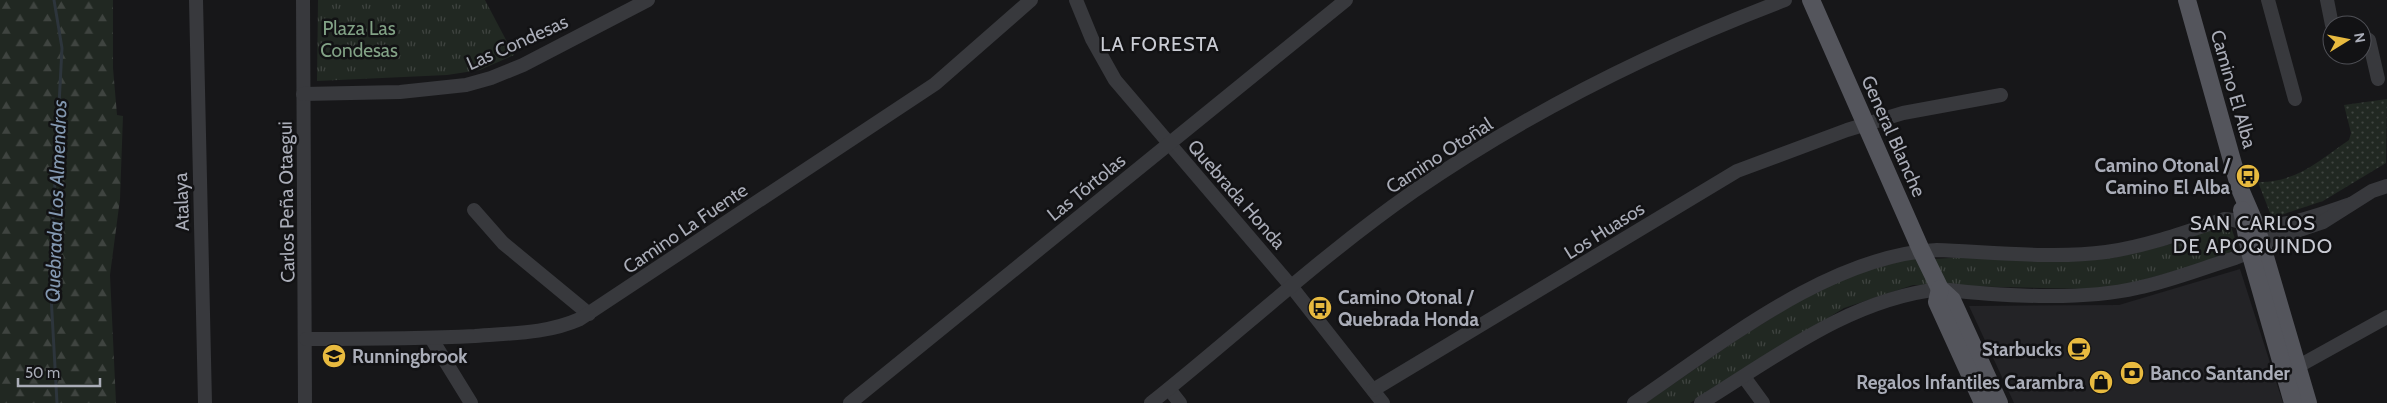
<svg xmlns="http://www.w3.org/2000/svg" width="2387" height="403" font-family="Cabin,sans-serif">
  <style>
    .built { fill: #232326 }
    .grass { fill: url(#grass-dots) }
    .forest { fill: url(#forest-firs) }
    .park { fill: url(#park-tufts) }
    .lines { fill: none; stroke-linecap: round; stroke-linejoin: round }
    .stream { stroke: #2d353c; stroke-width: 3 }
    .minor { stroke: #38393d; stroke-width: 14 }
    .major { stroke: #54555c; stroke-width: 18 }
    .labels { text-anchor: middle; stroke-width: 5; stroke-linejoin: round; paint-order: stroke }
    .park-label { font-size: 19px; fill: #82a286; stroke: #121214 }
    .street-label { font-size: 19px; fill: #aaadb8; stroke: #121214 }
    .poi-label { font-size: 19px; font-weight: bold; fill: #aaadb8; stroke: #121214; text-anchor: end }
    .neighbourhood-label { font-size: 20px; letter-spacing: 1px; fill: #caccd4; stroke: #121214 }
    .water-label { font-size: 20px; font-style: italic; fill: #8398b1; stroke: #121214 }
  </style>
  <defs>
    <pattern id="grass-dots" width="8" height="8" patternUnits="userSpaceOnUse" patternTransform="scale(1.25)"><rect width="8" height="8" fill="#212822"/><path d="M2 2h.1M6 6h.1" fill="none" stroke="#3f4440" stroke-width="1.8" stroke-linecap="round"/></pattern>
    <pattern id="forest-firs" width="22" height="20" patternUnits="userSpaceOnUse" patternTransform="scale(1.25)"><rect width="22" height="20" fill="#212822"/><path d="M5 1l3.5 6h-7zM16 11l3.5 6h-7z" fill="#3f4440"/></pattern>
    <pattern id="park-tufts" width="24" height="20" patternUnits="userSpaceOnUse" patternTransform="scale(1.25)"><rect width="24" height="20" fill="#212822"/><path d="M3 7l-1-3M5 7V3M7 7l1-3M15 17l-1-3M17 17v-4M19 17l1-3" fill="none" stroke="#3f4440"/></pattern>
  </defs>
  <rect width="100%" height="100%" fill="#171719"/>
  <polygon class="built" points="2240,269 2283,403 2014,403 1969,306 2119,305"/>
  <path class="grass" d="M2387,99l-1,64 -63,38 -51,17 -14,-36c38,1 62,-22 91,-42l2,-7 -7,-28z"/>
  <polygon class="forest" points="0,0 113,0 113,68 117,115 123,116 120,199 110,275 116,403 0,403"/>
  <g class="park">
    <polygon points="318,0 485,0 514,55 480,70 447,75 317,81"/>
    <polygon points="2225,225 2231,227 2237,244 2232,251 2203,263 2125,285 2088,289 1913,285 1844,308 1690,403 1646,403 1741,337 1827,284 1878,263 1919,257 1934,259 1980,256 2090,260 2112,258 2171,244"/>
  </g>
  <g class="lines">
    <polyline class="stream" points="54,0 62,48 50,277 57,403"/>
    <g class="minor">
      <polyline points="196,0 205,403"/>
      <polyline points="303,0 305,403"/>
      <polyline points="1076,0 1092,39 1115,80 1291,286 1383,403"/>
      <polyline points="2268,0 2295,99"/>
      <polyline points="2327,0 2332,25"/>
      <polyline points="2362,36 2369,40 2378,79"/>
      <polyline points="303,94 400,92 466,85 491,78 523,65 648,0"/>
      <polyline points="474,210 503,243 589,314"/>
      <polyline points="431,338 471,403"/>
      <path d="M306,339c56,0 112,0 169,-3 36,-3 71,-2 105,-17l355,-235 96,-84"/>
      <polyline points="2297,367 2387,317"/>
      <polyline points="1744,377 1763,403"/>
      <polyline points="1169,389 1180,403"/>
      <polyline points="1373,390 1737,171 1847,130 1903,113 2001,95"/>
      <polyline points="850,403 1346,0"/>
      <path d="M1151,403c88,-70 171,-148 263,-212 115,-79 241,-142 371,-191"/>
      <path d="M1634,403c87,-59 196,-148 303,-153 52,2 118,9 169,2 41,-6 80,-20 118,-33 15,0 28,9 43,7 28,-2 57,-13 84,-22"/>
      <path d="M1701,403c75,-46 149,-104 239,-114 57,7 142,12 197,-1 33,-7 66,-20 98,-30l15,-6 11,-9 62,-21 49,-31 15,-5"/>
    </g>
    <g class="major">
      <polyline points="1811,0 1921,250 1940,289 1952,300 1999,403"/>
      <polyline points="2187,0 2240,189 2256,226 2308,403"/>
      <polyline points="2242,210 2250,252 2293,403"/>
      <polyline points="1940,289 1937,302 1983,403"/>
    </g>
  </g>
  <defs>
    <g id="bus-disc" transform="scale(1.25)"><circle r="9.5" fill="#e8ba3f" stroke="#121214"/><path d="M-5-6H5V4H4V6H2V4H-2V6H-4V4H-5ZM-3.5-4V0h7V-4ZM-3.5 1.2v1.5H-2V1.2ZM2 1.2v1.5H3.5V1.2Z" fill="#111"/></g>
    <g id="cafe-disc" transform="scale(1.25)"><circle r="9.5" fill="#e8ba3f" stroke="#121214"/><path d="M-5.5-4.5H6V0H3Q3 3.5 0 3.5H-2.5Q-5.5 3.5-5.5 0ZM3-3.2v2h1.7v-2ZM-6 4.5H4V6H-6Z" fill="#111"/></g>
    <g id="school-disc" transform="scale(1.25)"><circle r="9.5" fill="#e8ba3f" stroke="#121214"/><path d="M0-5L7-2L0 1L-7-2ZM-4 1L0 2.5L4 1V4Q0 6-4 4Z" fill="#111"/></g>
    <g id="bank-disc" transform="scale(1.25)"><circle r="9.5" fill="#e8ba3f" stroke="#121214"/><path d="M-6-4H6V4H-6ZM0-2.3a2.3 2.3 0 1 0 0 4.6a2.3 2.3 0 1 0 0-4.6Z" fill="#111"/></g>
    <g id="shop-disc" transform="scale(1.25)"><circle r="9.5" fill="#e8ba3f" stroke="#121214"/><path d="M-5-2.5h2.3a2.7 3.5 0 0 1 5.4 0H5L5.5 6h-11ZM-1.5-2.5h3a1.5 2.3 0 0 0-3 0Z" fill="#111"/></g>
  </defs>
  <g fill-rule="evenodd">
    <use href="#bus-disc" x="2248" y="176"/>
    <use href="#bus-disc" x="1320" y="308"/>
    <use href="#cafe-disc" x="2079" y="349"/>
    <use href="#school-disc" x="334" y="356"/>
    <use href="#bank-disc" x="2132" y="373"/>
    <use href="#shop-disc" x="2101" y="382"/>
  </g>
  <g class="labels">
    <g class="park-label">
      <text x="359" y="35">Plaza Las<tspan x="359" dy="22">Condesas</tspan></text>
    </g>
    <g class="street-label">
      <text transform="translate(517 42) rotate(-24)" y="7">Las Condesas</text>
      <text transform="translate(2234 89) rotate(74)" y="7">Camino El Alba</text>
      <text transform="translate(1894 136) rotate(66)" y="7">General Blanche</text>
      <text transform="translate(1439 155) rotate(-33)" y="7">Camino Otoñal</text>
      <text transform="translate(1086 187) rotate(-39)" y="7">Las Tórtolas</text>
      <text transform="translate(1237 194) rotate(49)" y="7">Quebrada Honda</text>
      <text transform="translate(181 202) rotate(-92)" y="7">Atalaya</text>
      <text transform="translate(286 202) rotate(-91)" y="7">Carlos Peña Otaegui</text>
      <text transform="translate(685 228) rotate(-34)" y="7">Camino La Fuente</text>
      <text transform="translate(1604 230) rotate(-32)" y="7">Los Huasos</text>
    </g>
    <g class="poi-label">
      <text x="2230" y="172">Camino Otonal /<tspan x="2230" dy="22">Camino El Alba</tspan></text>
      <text x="1338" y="304" text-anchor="start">Camino Otonal /<tspan x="1338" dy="22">Quebrada Honda</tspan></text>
      <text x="2062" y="356">Starbucks</text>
      <text x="352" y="363" text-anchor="start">Runningbrook</text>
      <text x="2150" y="380" text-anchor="start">Banco Santander</text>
      <text x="2084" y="389">Regalos Infantiles Carambra</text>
    </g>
    <g class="neighbourhood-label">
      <text x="1160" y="51">LA FORESTA</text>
      <text x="2253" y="230">SAN CARLOS<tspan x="2253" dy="23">DE APOQUINDO</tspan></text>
    </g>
    <g class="water-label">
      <text transform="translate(56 201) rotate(-88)" y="7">Quebrada Los Almendros</text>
    </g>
  </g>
  <g transform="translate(2347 40) rotate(80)"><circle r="24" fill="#121214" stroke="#4f5056"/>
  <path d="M0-4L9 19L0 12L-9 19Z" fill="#e8ba3f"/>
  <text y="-8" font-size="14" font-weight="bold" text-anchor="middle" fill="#aaadb8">N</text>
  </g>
  <path d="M18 378v8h82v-8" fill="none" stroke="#aaadb8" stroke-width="2.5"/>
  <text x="25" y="378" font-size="15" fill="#aaadb8" stroke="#121214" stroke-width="4" paint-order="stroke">50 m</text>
</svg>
